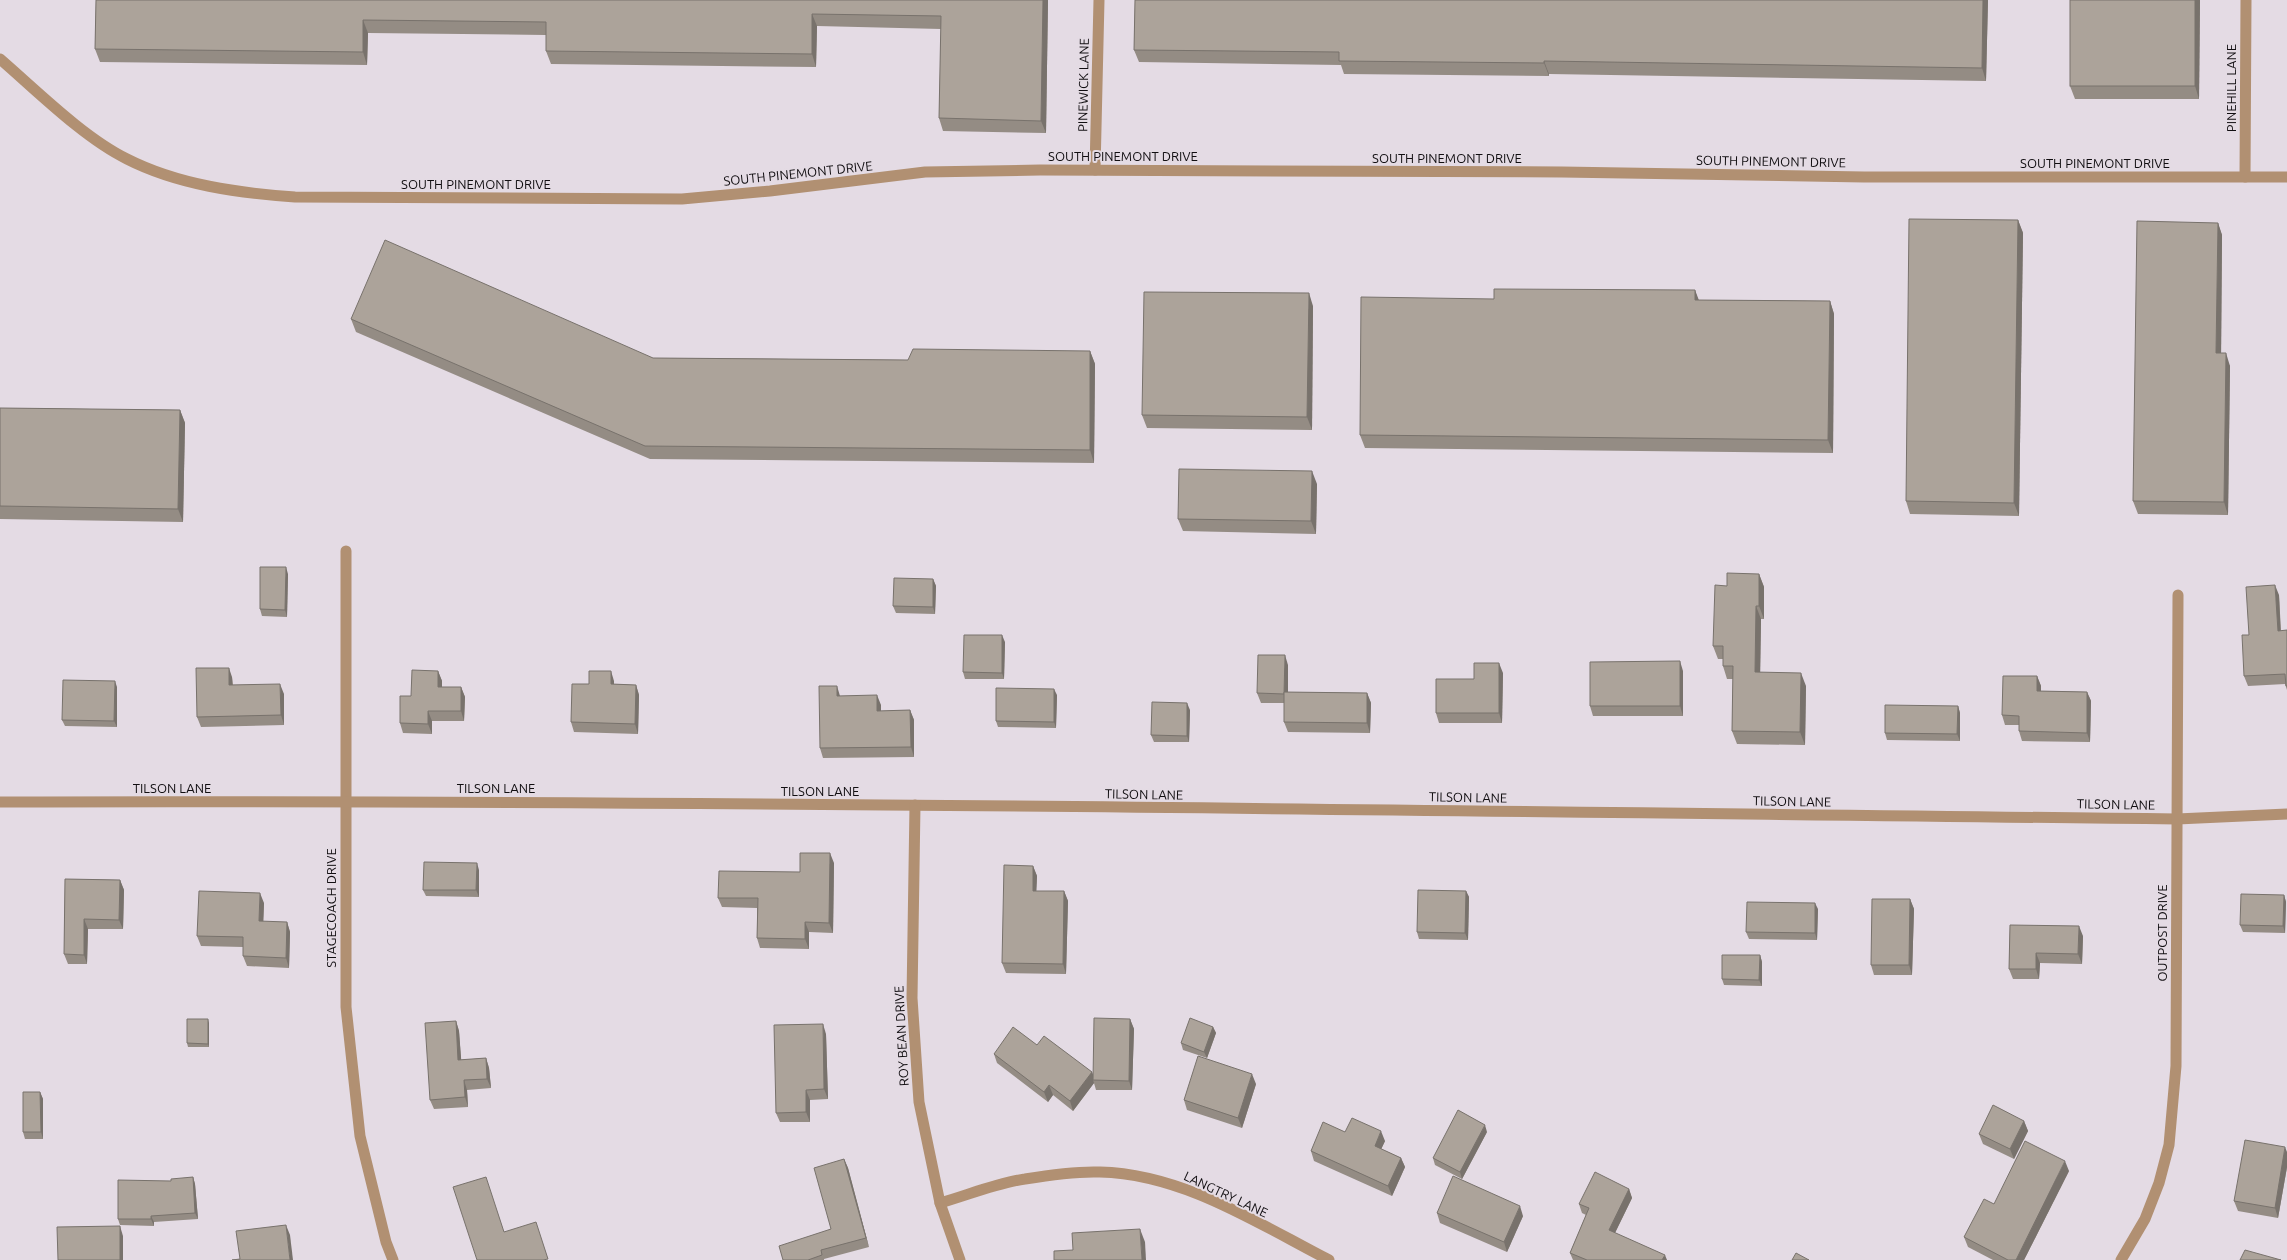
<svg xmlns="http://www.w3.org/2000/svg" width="2287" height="1260" font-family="Ubuntu,sans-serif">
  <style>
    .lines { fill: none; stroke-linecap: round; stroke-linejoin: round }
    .minor { stroke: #b19072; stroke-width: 11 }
    .tertiary { stroke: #b19072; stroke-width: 11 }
    .wall { fill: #948c84 }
    .shaded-wall { fill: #78726c }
    .building { fill: #aca39a; stroke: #78726c }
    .labels { text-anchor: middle; stroke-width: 4; stroke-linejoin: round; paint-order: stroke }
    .street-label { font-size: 13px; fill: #110e11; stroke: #e4dbe4 }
  </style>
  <rect width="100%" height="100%" fill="#e4dbe4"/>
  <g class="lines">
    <g class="minor">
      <polyline points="1095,170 1099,0"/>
      <polyline points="2245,177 2246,0"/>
      <polyline points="346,551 346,1007 360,1136 386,1242 393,1260"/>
      <path d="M0,802c726,-2 1451,9 2177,17l110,-5"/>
      <polyline points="915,805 912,998 919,1102 940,1203 960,1260"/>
      <path d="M940,1203c28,-8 57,-20 85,-24 24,-4 50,-8 75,-7 83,2 157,51 229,88"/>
      <polyline points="2121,1260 2145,1219 2159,1183 2169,1145 2176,1066 2178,595"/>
    </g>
    <path class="tertiary" d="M0,59c37,32 84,79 127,100 51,26 112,34 168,38l387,2 88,-8 155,-19 115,-2 522,2 302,5h423"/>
  </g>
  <g class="wall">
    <polygon points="96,0 1048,0 1046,133 943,131 939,118 941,29 817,26 816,67 551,64 546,51 546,35 368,33 367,65 100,62 95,49"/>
    <polygon points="1135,0 1988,0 1986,81 1549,74 1549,76 1344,74 1341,65 1139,62 1134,50"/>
    <polygon points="2070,0 2200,0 2199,99 2075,99 2070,86"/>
    <polygon points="2018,220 2023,233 2019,516 1910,514 1906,501"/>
    <polygon points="2218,223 2222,235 2221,353 2230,366 2228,515 2138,514 2133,501"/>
    <polygon points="1695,290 1698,300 1830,301 1834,314 1833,453 1365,448 1360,435 1494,299"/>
    <polygon points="1313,306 1312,430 1147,428 1142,415"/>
    <polygon points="351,319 653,358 908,360 1090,351 1095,364 1094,463 650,459 356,332"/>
    <polygon points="0,408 180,410 185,423 183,522 0,519"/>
    <polygon points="1317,484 1316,534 1183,531 1178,519"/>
    <polygon points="288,574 287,617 262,616 260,609"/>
    <polygon points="1759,574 1764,587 1764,619 1761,619 1760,672 1806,686 1805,745 1737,744 1732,731 1733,679 1727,679 1723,666 1723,659 1718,659 1713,646 1727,586"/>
    <polygon points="933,579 936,586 935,614 896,613 893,606"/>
    <polygon points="2279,595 2281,631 2287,630 2287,690 2285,684 2248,686 2244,676 2249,635"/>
    <polygon points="1005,642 1004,679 965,679 963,672"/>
    <polygon points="1288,665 1288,692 1367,693 1371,703 1370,733 1288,732 1284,722 1284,703 1261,703 1257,693"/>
    <polygon points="438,671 442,681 442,687 461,687 465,697 464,721 432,721 432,734 403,733 400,723 411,696"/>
    <polygon points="1683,671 1683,716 1593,716 1590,706"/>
    <polygon points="1503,673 1502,723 1439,723 1436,713 1474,679"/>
    <polygon points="2037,676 2041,686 2041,691 2087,692 2091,701 2090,742 2022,741 2019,731 2019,725 2005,725 2002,715"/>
    <polygon points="232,677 233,685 284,694 284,725 201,727 197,717"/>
    <polygon points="614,681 614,684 636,685 639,695 638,734 574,732 571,722 589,684"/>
    <polygon points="117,687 117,727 65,726 62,720"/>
    <polygon points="1057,695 1056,728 998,727 996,721"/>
    <polygon points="840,696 881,705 881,711 910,710 914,720 914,757 823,758 820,748"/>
    <polygon points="1958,706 1960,713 1960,741 1887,740 1885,733"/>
    <polygon points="1190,710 1189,742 1154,742 1151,735"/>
    <polygon points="834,863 833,933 809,932 809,949 760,948 757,938 757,908 722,907 718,898 800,872"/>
    <polygon points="1033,866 1037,876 1036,891 1064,891 1068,901 1066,974 1006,973 1002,963"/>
    <polygon points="479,870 479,897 426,896 423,890"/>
    <polygon points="65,879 120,880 124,890 123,929 88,929 87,964 68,964 64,954"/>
    <polygon points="1466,891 1469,897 1468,940 1419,939 1417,932"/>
    <polygon points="2284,895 2286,902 2285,933 2243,932 2240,925"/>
    <polygon points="1910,899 1914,909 1912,975 1874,975 1871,965"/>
    <polygon points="264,903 263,922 287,922 290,932 289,968 247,966 243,956 243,947 201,946 197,936"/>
    <polygon points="1818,909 1817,940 1749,939 1746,932"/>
    <polygon points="2010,925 2083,936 2082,964 2040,963 2039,979 2013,979 2009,969"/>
    <polygon points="1760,955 1762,962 1762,986 1724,985 1722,979"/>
    <polygon points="1130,1019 1134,1029 1132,1090 1096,1090 1094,1083 1073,1111 1053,1095 1048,1102 997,1063 994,1054 1037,1045 1092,1072 1093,1075"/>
    <polygon points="456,1021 459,1031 461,1060 486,1058 489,1068 491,1088 467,1090 468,1107 434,1109 430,1100"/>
    <polygon points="209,1023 209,1047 188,1047 187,1043"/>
    <polygon points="1213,1027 1216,1033 1207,1058 1183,1050 1181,1043"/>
    <polygon points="826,1034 828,1099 810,1100 810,1122 780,1122 776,1113"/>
    <polygon points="1256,1084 1242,1128 1187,1110 1184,1100"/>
    <polygon points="40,1092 43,1099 43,1139 25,1139 23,1132"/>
    <polygon points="2024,1121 2028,1131 2014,1159 1983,1144 1979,1134"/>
    <polygon points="1345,1132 1385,1141 1381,1149 1401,1158 1405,1167 1392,1196 1314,1161 1311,1151"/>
    <polygon points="1487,1132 1462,1179 1435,1165 1433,1158"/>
    <polygon points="2287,1152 2287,1167 2278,1218 2238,1211 2234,1201"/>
    <polygon points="844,1159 848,1168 869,1247 824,1259 824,1260 783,1260 831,1229"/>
    <polygon points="2069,1171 2024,1260 1993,1260 1968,1247 1964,1237 1994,1204"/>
    <polygon points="193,1177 195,1184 198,1219 154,1222 154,1226 120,1225 118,1219 171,1181"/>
    <polygon points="1629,1189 1632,1198 1615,1233 1667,1260 1573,1260 1570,1253 1586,1215 1582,1213 1579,1204"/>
    <polygon points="1437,1213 1523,1216 1507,1252 1440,1223"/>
  </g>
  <g class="shaded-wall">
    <polygon points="1043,0 1048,0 1046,133 1041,121"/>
    <polygon points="1983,0 1988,0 1986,81 1982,68"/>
    <polygon points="2195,0 2200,0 2199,99 2195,86"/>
    <polygon points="812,14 817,26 816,67 812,54"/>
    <polygon points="363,20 368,33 367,65 363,52"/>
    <polygon points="1544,61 1549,74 1549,76 1544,63"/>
    <polygon points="2018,220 2023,233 2019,516 2014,503"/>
    <polygon points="2218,223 2222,235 2221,366 2216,353"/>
    <polygon points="1695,290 1700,303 1695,300"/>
    <polygon points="1309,293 1313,306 1312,430 1307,417"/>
    <polygon points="1830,301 1834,314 1833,453 1828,440"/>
    <polygon points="1090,351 1095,364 1094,463 1090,450"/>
    <polygon points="2226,353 2230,366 2228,515 2224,502"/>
    <polygon points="180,410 185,423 183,522 178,509"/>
    <polygon points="1312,471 1317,484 1316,534 1311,521"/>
    <polygon points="286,567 288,574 287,617 285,610"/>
    <polygon points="1759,574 1764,587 1764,619 1759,606"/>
    <polygon points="933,579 936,586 935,614 933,607"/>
    <polygon points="2275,585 2279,595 2281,641 2278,631"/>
    <polygon points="1756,606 1761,619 1760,685 1755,672"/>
    <polygon points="1002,635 1005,642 1004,679 1002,673"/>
    <polygon points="1285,655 1288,665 1288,703 1284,694"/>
    <polygon points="1680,661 1683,671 1683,716 1680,706"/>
    <polygon points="1499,663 1503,673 1502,723 1499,713"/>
    <polygon points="229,668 232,677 233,695 229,685"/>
    <polygon points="438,671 442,681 442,697 438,687"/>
    <polygon points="611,671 614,681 614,694 611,684"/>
    <polygon points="1801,673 1806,686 1805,745 1800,732"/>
    <polygon points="2037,676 2041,686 2041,701 2037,691"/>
    <polygon points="115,681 117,687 117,727 114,721"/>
    <polygon points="280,684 284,694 284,725 281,715"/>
    <polygon points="636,685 639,695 638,734 635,724"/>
    <polygon points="837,686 840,696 837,696"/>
    <polygon points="461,687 465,697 464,721 461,711"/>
    <polygon points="1054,689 1057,695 1056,728 1054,722"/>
    <polygon points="2087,692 2091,701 2090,742 2087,733"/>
    <polygon points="1367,693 1371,703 1370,733 1367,723"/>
    <polygon points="877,695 881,705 881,720 877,711"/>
    <polygon points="1187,703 1190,710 1189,742 1187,736"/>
    <polygon points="1958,706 1960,713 1960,741 1957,734"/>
    <polygon points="910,710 914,720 914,757 911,747"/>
    <polygon points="428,711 432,721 432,734 428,724"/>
    <polygon points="830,853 834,863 833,933 829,923"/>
    <polygon points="477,863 479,870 479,897 476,890"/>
    <polygon points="1033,866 1037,876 1036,901 1033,891"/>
    <polygon points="120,880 124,890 123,929 119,920"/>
    <polygon points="1064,891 1068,901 1066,974 1063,964"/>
    <polygon points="1466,891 1469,897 1468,940 1465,933"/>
    <polygon points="260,893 264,903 263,931 259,921"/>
    <polygon points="2284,895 2286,902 2285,933 2283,926"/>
    <polygon points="1910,899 1914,909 1912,975 1909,965"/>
    <polygon points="1815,903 1818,909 1817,940 1815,933"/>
    <polygon points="84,919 88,929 87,964 84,955"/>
    <polygon points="287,922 290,932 289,968 286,958"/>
    <polygon points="805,922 809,932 809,949 805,939"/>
    <polygon points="2079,926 2083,936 2082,964 2078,954"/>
    <polygon points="2036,953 2040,963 2039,979 2036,969"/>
    <polygon points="1760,955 1762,962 1762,986 1759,980"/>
    <polygon points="208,1019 209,1023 209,1047 208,1044"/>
    <polygon points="1130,1019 1134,1029 1132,1090 1129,1081"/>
    <polygon points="456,1021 459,1031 462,1070 458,1060"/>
    <polygon points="823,1024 826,1034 828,1099 824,1089"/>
    <polygon points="1213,1027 1216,1033 1207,1058 1204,1052"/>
    <polygon points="486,1058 489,1068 491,1088 487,1079"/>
    <polygon points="1092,1072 1095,1080 1093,1080 1094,1083 1073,1111 1070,1101"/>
    <polygon points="1252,1074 1256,1084 1242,1128 1238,1118"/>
    <polygon points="464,1080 467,1090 468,1107 465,1097"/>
    <polygon points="1049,1085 1053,1095 1048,1102 1044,1092"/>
    <polygon points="806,1090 810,1100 810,1122 806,1112"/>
    <polygon points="40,1092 43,1099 43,1139 41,1132"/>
    <polygon points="2024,1121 2028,1131 2014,1159 2010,1149"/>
    <polygon points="1485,1125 1487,1132 1462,1179 1460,1172"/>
    <polygon points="1381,1131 1385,1141 1378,1156 1375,1146"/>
    <polygon points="2285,1147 2287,1152 2287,1167 2278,1218 2275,1208"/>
    <polygon points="1401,1158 1405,1167 1392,1196 1388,1186"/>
    <polygon points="844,1159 848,1168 869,1247 866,1238"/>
    <polygon points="2065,1161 2069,1171 2024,1260 2016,1260"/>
    <polygon points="193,1177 195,1184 198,1219 195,1213"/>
    <polygon points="1629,1189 1632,1198 1612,1239 1609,1230"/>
    <polygon points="1520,1206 1523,1216 1507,1252 1504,1242"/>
    <polygon points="151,1216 154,1222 154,1226 151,1219"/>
    <polygon points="286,1225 290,1235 293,1260 290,1260"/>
    <polygon points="120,1226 123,1236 123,1260 120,1260"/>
    <polygon points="1140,1229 1145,1242 1146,1260 1142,1260"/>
    <polygon points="1665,1255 1667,1260 1662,1260"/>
  </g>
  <g class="building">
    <polygon points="96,0 1043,0 1041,121 939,118 941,16 812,14 812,54 546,51 546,22 363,20 363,52 95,49"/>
    <polygon points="1135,0 1983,0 1982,68 1544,61 1544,63 1339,61 1339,52 1134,50"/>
    <rect x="2070" y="0" width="125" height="86"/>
    <polygon points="1909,219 2018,220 2014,503 1906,501"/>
    <polygon points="2137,221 2218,223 2216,353 2226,353 2224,502 2133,501"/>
    <polygon points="385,240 653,358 908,360 913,349 1090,351 1090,450 645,446 351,319"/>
    <polygon points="1494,289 1695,290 1695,300 1830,301 1828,440 1360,435 1361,297 1494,299"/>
    <polygon points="1144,292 1309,293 1307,417 1142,415"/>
    <polygon points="0,408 180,410 178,509 0,506"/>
    <polygon points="1179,469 1312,471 1311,521 1178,519"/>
    <polygon points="260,567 286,567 285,610 260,609"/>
    <polygon points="1727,573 1759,574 1759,606 1756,606 1755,672 1801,673 1800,732 1732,731 1733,666 1723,666 1723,646 1713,646 1715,585 1727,586"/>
    <polygon points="894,578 933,579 933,607 893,606"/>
    <polygon points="2275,585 2278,631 2287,630 2287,686 2286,686 2285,674 2244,676 2242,635 2249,635 2246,587"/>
    <polygon points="964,635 1002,635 1002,673 963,672"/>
    <polygon points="1258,655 1285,655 1284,694 1257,693"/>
    <polygon points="1680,661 1680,706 1590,706 1590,662"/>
    <polygon points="1474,663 1499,663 1499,713 1436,713 1436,679 1474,679"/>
    <polygon points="196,668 229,668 229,685 280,684 281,715 197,717"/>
    <polygon points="412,670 438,671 438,687 461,687 461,711 428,711 428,724 400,723 400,696 411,696"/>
    <polygon points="589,671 611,671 611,684 636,685 635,724 571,722 572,684 589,684"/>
    <polygon points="2003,676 2037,676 2037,691 2087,692 2087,733 2019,731 2019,716 2002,715"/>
    <polygon points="63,680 115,681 114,721 62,720"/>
    <polygon points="819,686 837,686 837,696 877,695 877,711 910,710 911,747 820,748"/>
    <polygon points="996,688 1054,689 1054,722 996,721"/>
    <polygon points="1284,692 1367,693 1367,723 1284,722"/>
    <polygon points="1152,702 1187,703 1187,736 1151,735"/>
    <polygon points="1885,705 1958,706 1957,734 1885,733"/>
    <polygon points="800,853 830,853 829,923 805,922 805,939 757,938 758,898 718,898 719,871 800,872"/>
    <polygon points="424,862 477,863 476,890 423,890"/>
    <polygon points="1004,865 1033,866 1033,891 1064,891 1063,964 1002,963"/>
    <polygon points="65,879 120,880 119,920 84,919 84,955 64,954"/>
    <polygon points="1418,890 1466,891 1465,933 1417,932"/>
    <polygon points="199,891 260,893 259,921 287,922 286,958 243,956 243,937 197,936"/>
    <polygon points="2241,894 2284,895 2283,926 2240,925"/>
    <polygon points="1872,899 1910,899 1909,965 1871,965"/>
    <polygon points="1747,902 1815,903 1815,933 1746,932"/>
    <polygon points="2010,925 2079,926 2078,954 2036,953 2036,969 2009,969"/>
    <polygon points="1722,955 1760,955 1759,980 1722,979"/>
    <polygon points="1094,1018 1130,1019 1129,1081 1093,1080"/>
    <polygon points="1190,1018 1213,1027 1204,1052 1181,1043"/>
    <polygon points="187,1019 208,1019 208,1044 187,1043"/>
    <polygon points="456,1021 458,1060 486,1058 487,1079 464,1080 465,1097 430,1100 425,1023"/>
    <polygon points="823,1024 824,1089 806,1090 806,1112 776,1113 774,1025"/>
    <polygon points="1013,1027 1037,1045 1044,1036 1092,1072 1070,1101 1049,1085 1044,1092 994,1054"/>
    <polygon points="1198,1056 1252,1074 1238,1118 1184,1100"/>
    <polygon points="23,1092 40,1092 41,1132 23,1132"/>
    <polygon points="1993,1105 2024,1121 2010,1149 1979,1134"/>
    <polygon points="1458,1110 1485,1125 1460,1172 1433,1158"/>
    <polygon points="1352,1118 1381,1131 1375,1146 1401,1158 1388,1186 1311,1151 1323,1122 1345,1132"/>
    <polygon points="2245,1140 2285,1147 2275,1208 2234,1201"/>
    <polygon points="2025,1141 2065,1161 2016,1260 2008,1260 1964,1237 1984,1199 1994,1204"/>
    <polygon points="844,1159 866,1238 821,1250 822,1255 808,1260 783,1260 779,1246 831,1229 814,1168"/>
    <polygon points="1595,1172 1629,1189 1609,1230 1665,1255 1662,1260 1587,1260 1570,1253 1589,1208 1579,1204"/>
    <polygon points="1453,1176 1520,1206 1504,1242 1437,1213"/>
    <polygon points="193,1177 195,1213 151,1216 151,1219 118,1219 118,1180 171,1181 171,1179"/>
    <polygon points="486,1177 504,1232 536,1222 548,1259 543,1260 477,1260 453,1187"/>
    <polygon points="286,1225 290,1260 232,1260 240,1259 236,1231"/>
    <polygon points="120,1226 120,1260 58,1260 57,1227"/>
    <polygon points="1140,1229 1142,1260 1054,1260 1054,1251 1073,1250 1072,1233"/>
    <polygon points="2245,1250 2281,1260 2240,1260"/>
    <polygon points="1796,1253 1809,1260 1792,1260"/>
  </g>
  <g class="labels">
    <g class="street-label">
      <text transform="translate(1083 85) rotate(-89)" y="5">PINEWICK LANE</text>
      <text transform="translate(2231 88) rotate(-90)" y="5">PINEHILL LANE</text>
      <text x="1123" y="161">SOUTH PINEMONT DRIVE</text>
      <text x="1447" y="163">SOUTH PINEMONT DRIVE</text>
      <text transform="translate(1771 161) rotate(1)" y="5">SOUTH PINEMONT DRIVE</text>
      <text x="2095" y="168">SOUTH PINEMONT DRIVE</text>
      <text transform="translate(798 173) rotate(-6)" y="5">SOUTH PINEMONT DRIVE</text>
      <text x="476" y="189">SOUTH PINEMONT DRIVE</text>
      <text x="172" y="793">TILSON LANE</text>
      <text x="496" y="793">TILSON LANE</text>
      <text x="820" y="796">TILSON LANE</text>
      <text transform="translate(1144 794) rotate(1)" y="5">TILSON LANE</text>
      <text transform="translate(1468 797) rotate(1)" y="5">TILSON LANE</text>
      <text transform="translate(1792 801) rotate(1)" y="5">TILSON LANE</text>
      <text transform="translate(2116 804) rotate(1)" y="5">TILSON LANE</text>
      <text transform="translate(331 908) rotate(-90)" y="5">STAGECOACH DRIVE</text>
      <text transform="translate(2162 933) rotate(-90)" y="5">OUTPOST DRIVE</text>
      <text transform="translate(901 1036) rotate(-93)" y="5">ROY BEAN DRIVE</text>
      <text transform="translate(1226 1194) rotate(25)" y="5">LANGTRY LANE</text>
    </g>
  </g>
</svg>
